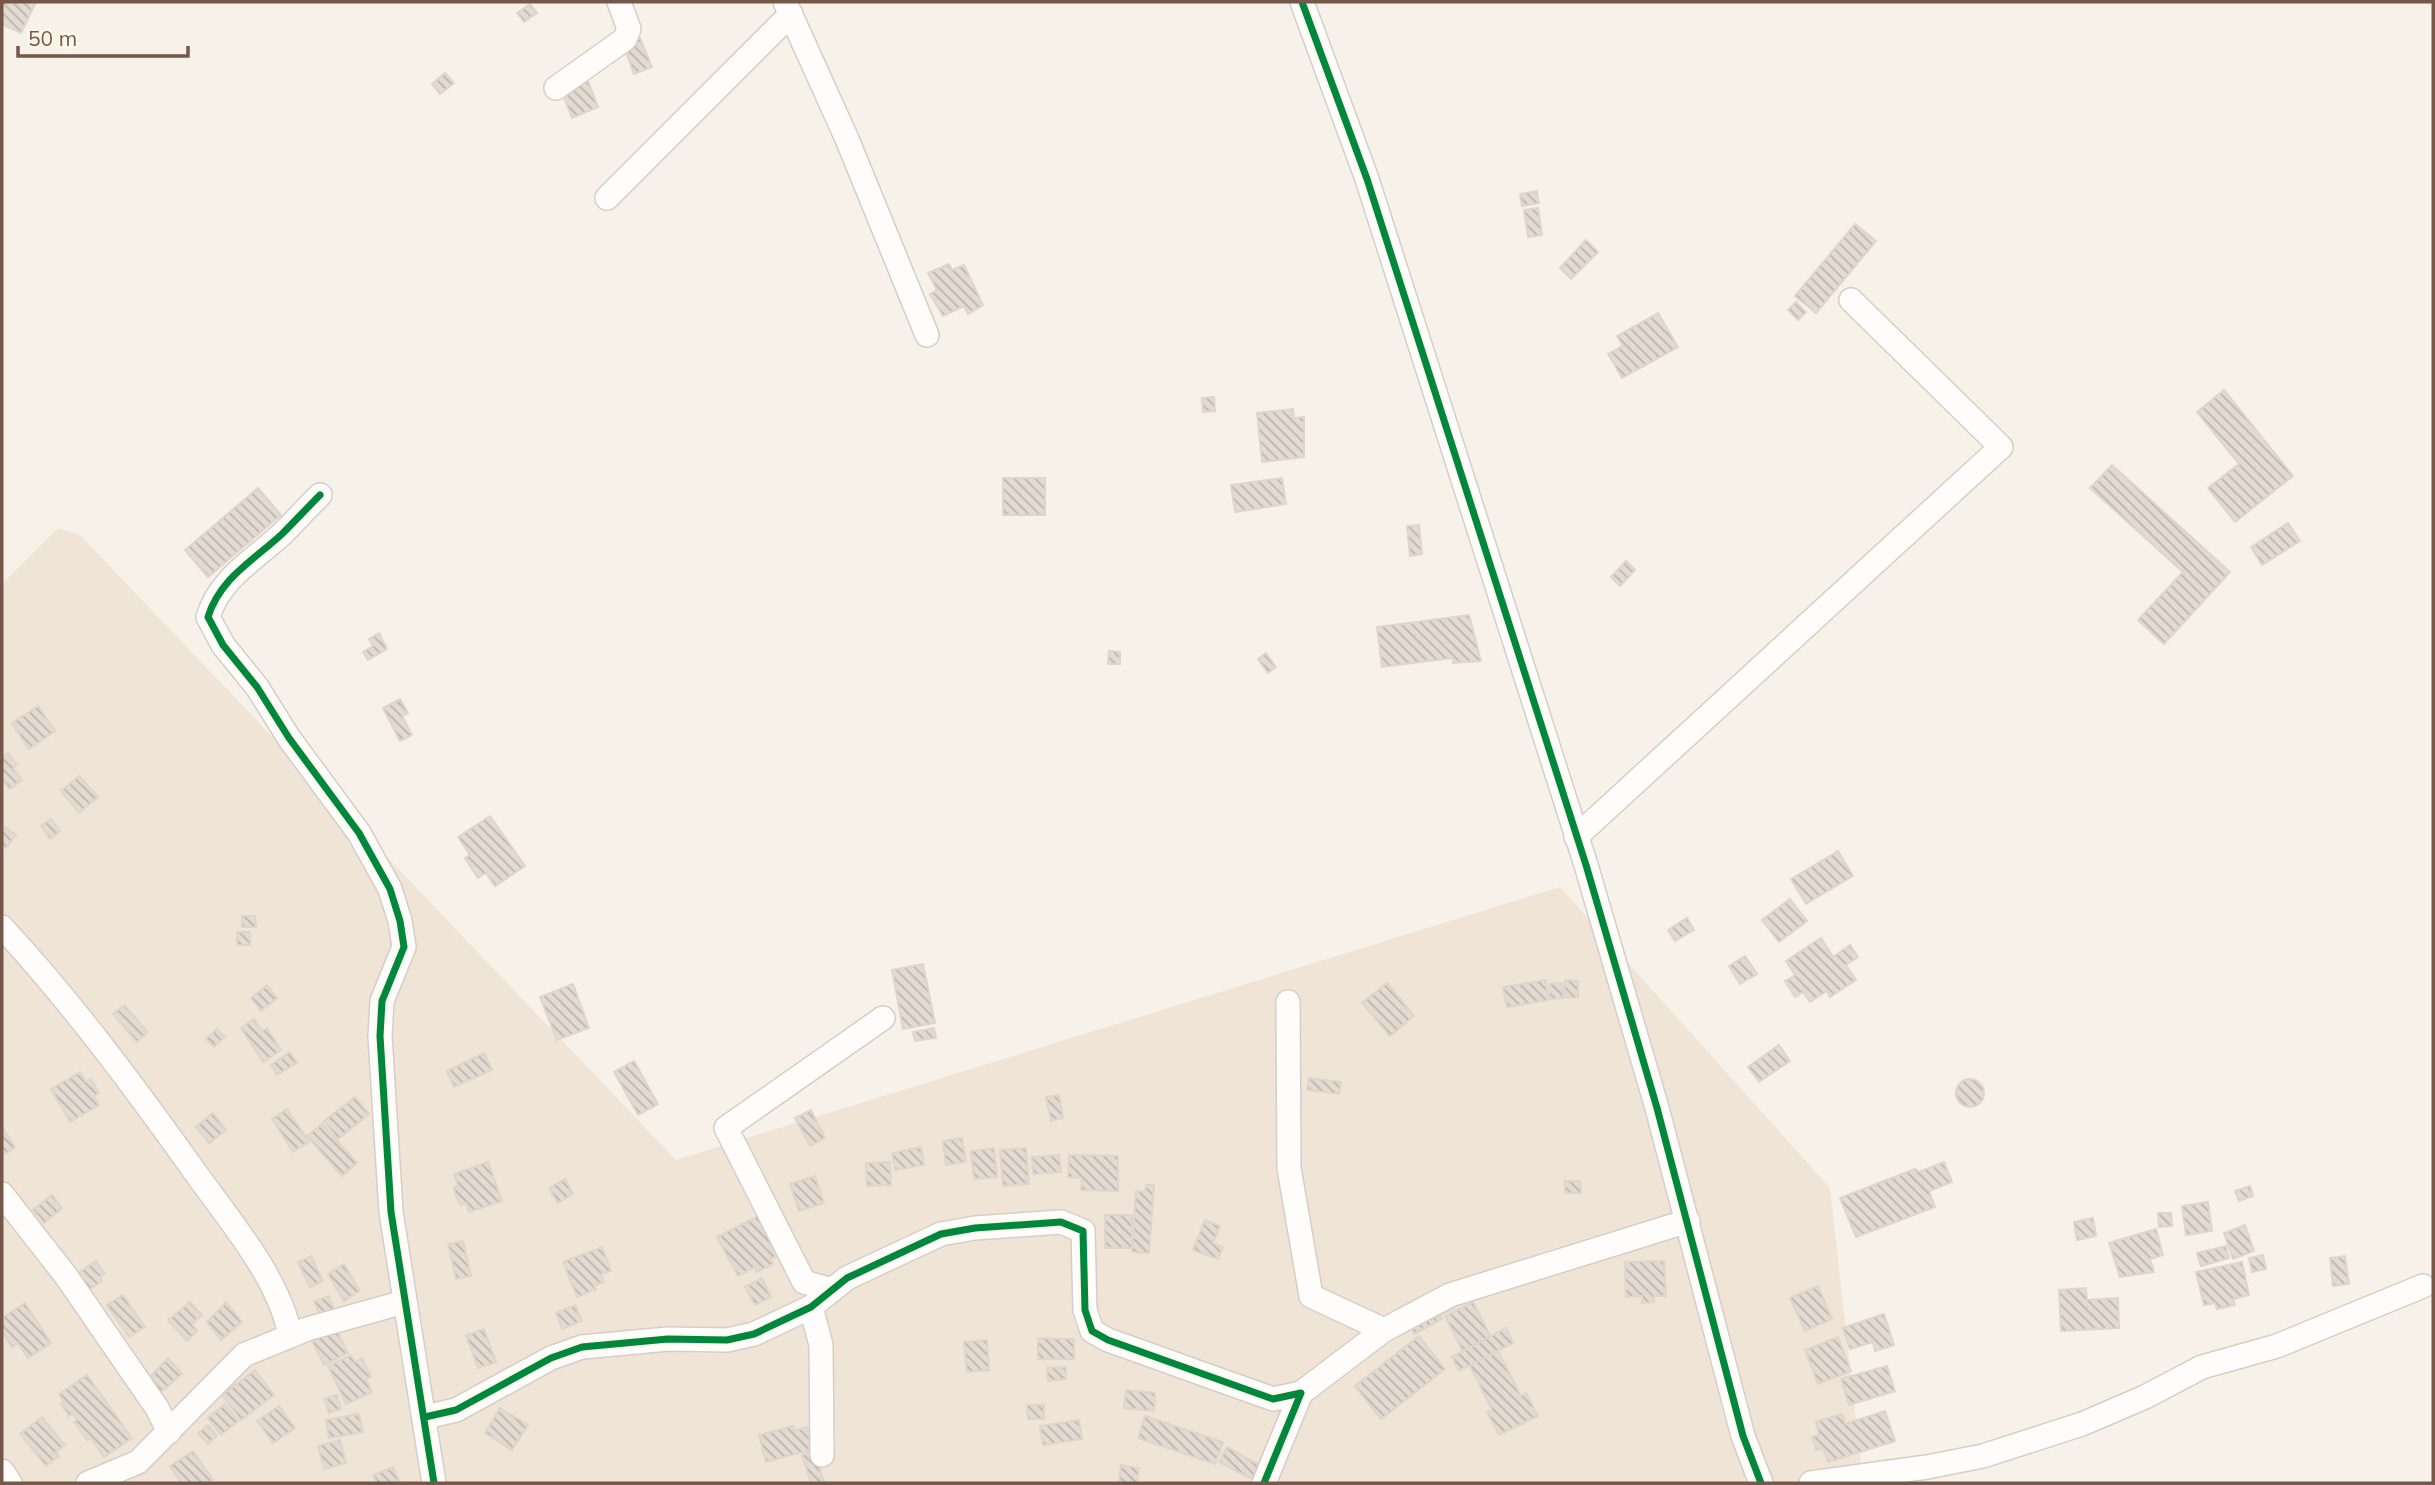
<svg xmlns="http://www.w3.org/2000/svg" width="2435" height="1485" font-family="Mulish,sans-serif">
  <style>
    .residential { fill: #f0e4d6 }
    .building { fill: url(#building-back-hatch); stroke: #e0d5cb; stroke-width: 2 }
    .lines { fill: none; stroke-linecap: round; stroke-linejoin: round }
    .street-casing { stroke: #d6cec6; stroke-width: 26 }
    .street { stroke: #fefdfc; stroke-width: 23 }
    .cycleway-casing { stroke: #fff7ea; stroke-width: 11 }
    .cycleway { stroke: #00873e; stroke-width: 7 }
  </style>
  <defs>
    <pattern id="building-back-hatch" width="6" height="6" patternUnits="userSpaceOnUse" patternTransform="scale(1.75)"><rect width="6" height="6" fill="#e3dad1"/><path d="M-1 5l2 2M0 0l6 6M5-1l2 2" fill="none" stroke="#bdb4ac"/></pattern>
  </defs>
  <rect width="100%" height="100%" fill="#f7f2e9"/>
  <polygon class="residential" points="58,528 80,535 676,1160 1560,887 1830,1188 1863,1483 2,1483 2,584"/>
  <g class="building">
    <polygon points="2,2 36,2 21,33 2,24"/>
    <polygon points="530,4 537,13 524,22 517,13"/>
    <polygon points="640,38 652,67 634,74 623,44"/>
    <polygon points="445,73 454,83 440,94 432,84"/>
    <polygon points="588,81 598,107 572,118 562,92"/>
    <polygon points="1537,191 1539,203 1522,206 1520,194"/>
    <polygon points="1538,208 1542,235 1528,237 1524,210"/>
    <polygon points="1855,224 1876,241 1816,313 1795,296"/>
    <polygon points="1586,240 1598,252 1571,279 1560,268"/>
    <polygon points="949,264 952,270 964,265 983,305 968,314 964,306 943,316 930,294 937,290 928,273"/>
    <polygon points="1796,302 1806,312 1798,320 1788,310"/>
    <polygon points="1658,313 1678,347 1622,378 1608,354 1623,346 1617,336"/>
    <polygon points="2224,390 2293,476 2235,522 2208,488 2239,464 2197,412"/>
    <polygon points="1214,397 1215,411 1203,412 1202,398"/>
    <polygon points="1293,409 1294,418 1304,417 1304,457 1262,462 1257,413"/>
    <polygon points="2112,465 2230,572 2164,644 2138,620 2183,572 2090,488"/>
    <rect x="1003" y="478" width="42" height="37"/>
    <polygon points="1282,478 1286,504 1235,512 1231,485"/>
    <polygon points="258,488 281,515 208,577 185,550"/>
    <polygon points="2288,523 2300,541 2262,565 2251,547"/>
    <polygon points="1419,525 1422,554 1410,556 1407,526"/>
    <polygon points="1626,561 1635,570 1620,586 1611,577"/>
    <polygon points="1469,615 1481,661 1453,663 1453,658 1382,667 1377,627"/>
    <polygon points="379,633 387,649 368,660 363,652 373,646 369,639"/>
    <polygon points="1109,651 1120,652 1120,664 1108,664"/>
    <polygon points="1266,653 1276,667 1268,673 1258,659"/>
    <polygon points="400,699 408,713 402,716 412,735 400,741 383,708"/>
    <polygon points="38,706 55,731 29,749 12,723"/>
    <polygon points="8,753 17,765 13,768 22,780 10,789 2,779 2,758"/>
    <polygon points="79,776 98,797 79,813 61,791"/>
    <polygon points="490,816 525,866 495,886 486,873 478,878 465,858 470,855 458,837"/>
    <polygon points="51,819 60,831 50,839 41,826"/>
    <polygon points="2,825 16,835 6,848 2,844"/>
    <polygon points="1838,851 1853,876 1806,904 1791,879"/>
    <polygon points="1790,899 1807,921 1779,942 1762,920"/>
    <polygon points="242,916 255,916 256,927 242,927"/>
    <polygon points="1687,918 1694,930 1675,941 1668,930"/>
    <rect x="237" y="932" width="13" height="13"/>
    <polygon points="1821,938 1833,957 1850,945 1858,957 1846,965 1856,980 1830,997 1827,991 1810,1002 1803,992 1795,997 1785,981 1795,975 1786,961"/>
    <polygon points="1745,956 1757,974 1740,984 1729,966"/>
    <polygon points="923,964 935,1023 903,1029 892,970"/>
    <polygon points="1545,980 1549,1000 1507,1007 1503,987"/>
    <polygon points="1565,980 1578,981 1578,998 1564,997"/>
    <polygon points="1387,983 1414,1016 1390,1036 1362,1003"/>
    <polygon points="1562,983 1563,998 1550,999 1549,984"/>
    <polygon points="573,984 589,1028 557,1040 540,997"/>
    <polygon points="267,985 277,998 261,1011 251,998"/>
    <polygon points="124,1005 148,1032 137,1042 113,1014"/>
    <polygon points="254,1019 262,1031 267,1028 281,1050 263,1062 241,1028"/>
    <polygon points="934,1028 936,1038 915,1041 913,1032"/>
    <polygon points="217,1029 225,1037 214,1047 206,1039"/>
    <polygon points="1779,1045 1790,1061 1759,1082 1748,1067"/>
    <polygon points="290,1052 297,1063 277,1075 271,1065"/>
    <polygon points="484,1053 492,1070 454,1087 447,1071"/>
    <polygon points="634,1061 658,1104 638,1115 614,1072"/>
    <polygon points="80,1072 86,1082 91,1079 99,1093 94,1096 99,1105 70,1122 51,1089"/>
    <polygon points="1309,1078 1341,1082 1339,1094 1307,1090"/>
    <circle cx="1970" cy="1093" r="14"/>
    <polygon points="1059,1095 1063,1118 1051,1121 1046,1097"/>
    <polygon points="355,1097 369,1114 338,1139 324,1121"/>
    <polygon points="287,1109 309,1142 293,1152 272,1119"/>
    <polygon points="811,1110 825,1138 810,1146 795,1118"/>
    <polygon points="213,1113 226,1130 209,1143 196,1127"/>
    <polygon points="322,1124 357,1163 342,1176 307,1136"/>
    <polygon points="2,1127 15,1147 2,1156"/>
    <polygon points="962,1138 966,1162 946,1165 943,1141"/>
    <polygon points="921,1147 924,1165 895,1170 892,1153"/>
    <polygon points="994,1148 997,1177 974,1179 971,1151"/>
    <polygon points="1026,1148 1029,1184 1003,1186 1000,1150"/>
    <polygon points="1059,1155 1061,1172 1033,1174 1032,1157"/>
    <polygon points="1069,1155 1118,1156 1118,1191 1081,1190 1082,1178 1068,1177"/>
    <polygon points="488,1162 502,1201 469,1212 466,1203 460,1205 453,1187 458,1186 454,1174"/>
    <polygon points="890,1162 891,1185 867,1186 866,1163"/>
    <polygon points="1944,1162 1952,1182 1929,1191 1935,1207 1856,1237 1840,1198 1915,1169 1919,1172"/>
    <polygon points="815,1176 824,1203 799,1211 790,1184"/>
    <polygon points="565,1179 573,1194 558,1203 549,1188"/>
    <polygon points="1565,1181 1580,1181 1581,1193 1565,1193"/>
    <polygon points="1146,1185 1154,1185 1149,1253 1132,1252 1136,1191 1145,1192"/>
    <polygon points="2250,1186 2253,1196 2239,1201 2235,1191"/>
    <polygon points="52,1195 62,1208 44,1223 33,1210"/>
    <polygon points="2208,1202 2212,1231 2186,1235 2182,1206"/>
    <polygon points="2158,1213 2171,1213 2172,1226 2159,1227"/>
    <polygon points="760,1215 780,1254 771,1259 773,1264 757,1272 755,1267 738,1276 717,1237"/>
    <rect x="1105" y="1215" width="27" height="33"/>
    <polygon points="2093,1218 2096,1236 2077,1240 2074,1222"/>
    <polygon points="1205,1220 1220,1226 1213,1243 1223,1247 1218,1259 1193,1250"/>
    <polygon points="2245,1225 2254,1251 2233,1259 2224,1233"/>
    <polygon points="2156,1229 2163,1255 2150,1259 2154,1272 2120,1277 2109,1243"/>
    <polygon points="463,1241 471,1276 456,1279 448,1244"/>
    <polygon points="2226,1246 2229,1258 2201,1266 2197,1253"/>
    <polygon points="602,1247 611,1271 601,1274 604,1282 594,1286 596,1289 577,1297 563,1262"/>
    <polygon points="2263,1255 2266,1269 2252,1272 2249,1258"/>
    <polygon points="311,1256 323,1281 310,1287 298,1262"/>
    <polygon points="2345,1256 2349,1284 2333,1286 2330,1258"/>
    <polygon points="96,1261 105,1274 100,1277 102,1281 86,1292 74,1276"/>
    <polygon points="1664,1261 1666,1296 1654,1296 1654,1302 1642,1303 1642,1296 1626,1297 1625,1262"/>
    <polygon points="2242,1262 2249,1295 2233,1299 2235,1305 2217,1309 2215,1303 2204,1305 2196,1272"/>
    <polygon points="344,1264 360,1291 344,1301 328,1274"/>
    <polygon points="762,1278 771,1297 755,1305 745,1287"/>
    <polygon points="1818,1286 1832,1319 1805,1331 1790,1298"/>
    <polygon points="2086,1288 2087,1300 2118,1298 2119,1328 2061,1331 2059,1290"/>
    <polygon points="123,1295 145,1327 129,1337 107,1305"/>
    <polygon points="329,1296 334,1310 320,1315 314,1301"/>
    <polygon points="1449,1299 1454,1308 1440,1315 1442,1319 1414,1334 1412,1329 1401,1334 1397,1327"/>
    <polygon points="190,1302 202,1315 192,1324 197,1331 187,1341 168,1320"/>
    <polygon points="226,1302 242,1322 221,1340 207,1322"/>
    <polygon points="1473,1302 1521,1396 1526,1393 1538,1416 1499,1435 1487,1412 1492,1410 1445,1316"/>
    <polygon points="25,1303 51,1343 28,1358 18,1343 12,1347 2,1331 2,1318"/>
    <polygon points="575,1305 582,1321 562,1329 556,1313"/>
    <polygon points="1884,1314 1894,1345 1875,1351 1873,1342 1850,1349 1843,1328"/>
    <polygon points="1506,1328 1513,1343 1459,1371 1452,1357"/>
    <polygon points="336,1329 348,1353 324,1365 312,1341"/>
    <polygon points="484,1329 496,1362 478,1368 466,1335"/>
    <polygon points="1419,1336 1445,1369 1381,1419 1355,1386"/>
    <polygon points="1838,1337 1851,1371 1818,1384 1805,1350"/>
    <polygon points="1038,1338 1074,1339 1074,1359 1038,1359"/>
    <polygon points="987,1340 989,1370 967,1372 964,1342"/>
    <polygon points="351,1355 355,1362 362,1358 371,1377 366,1379 372,1392 346,1404 328,1366"/>
    <polygon points="168,1358 182,1374 160,1393 148,1379"/>
    <polygon points="1887,1366 1895,1391 1849,1405 1841,1379"/>
    <polygon points="1066,1367 1066,1379 1048,1381 1047,1368"/>
    <polygon points="255,1370 274,1395 241,1420 222,1395"/>
    <polygon points="87,1375 132,1438 104,1457 91,1438 87,1440 74,1422 77,1420 73,1414 69,1416 61,1404 64,1402 59,1394"/>
    <polygon points="1126,1390 1155,1393 1154,1411 1124,1408"/>
    <polygon points="337,1395 341,1409 329,1413 324,1399"/>
    <polygon points="225,1404 238,1421 221,1435 208,1418"/>
    <polygon points="1027,1405 1044,1405 1044,1419 1028,1419"/>
    <polygon points="279,1406 295,1428 273,1443 257,1421"/>
    <polygon points="500,1408 528,1425 512,1450 485,1433"/>
    <polygon points="1885,1411 1895,1441 1828,1462 1823,1448 1816,1450 1812,1437 1819,1435 1816,1422 1842,1414 1845,1424"/>
    <polygon points="359,1414 363,1432 329,1438 326,1420"/>
    <polygon points="1145,1416 1223,1442 1215,1464 1138,1438"/>
    <polygon points="42,1417 65,1445 56,1452 59,1456 46,1466 20,1434"/>
    <polygon points="1079,1420 1082,1439 1043,1445 1040,1426"/>
    <polygon points="208,1425 217,1436 208,1444 198,1433"/>
    <polygon points="793,1426 794,1431 807,1427 813,1449 766,1462 759,1435"/>
    <polygon points="340,1440 346,1463 324,1469 318,1446"/>
    <polygon points="1227,1447 1259,1465 1252,1479 1219,1462"/>
    <polygon points="193,1451 213,1480 208,1483 181,1483 170,1466"/>
    <polygon points="814,1451 824,1482 819,1483 811,1483 802,1455"/>
    <polygon points="1121,1465 1139,1468 1137,1483 1119,1483"/>
    <polygon points="393,1467 400,1483 377,1483 373,1475"/>
  </g>
  <g class="lines">
    <g class="street-casing">
      <g id="street">
        <polyline points="785,2 847,139 927,335"/>
        <polyline points="1302,2 1367,179 1586,865 1657,1108 1743,1436 1761,1483"/>
        <polyline points="556,88 625,39 629,29 619,2"/>
        <polyline points="607,198 791,14"/>
        <path d="M320,495c-13,13 -25,26 -38,39 -28,26 -62,44 -74,83l15,28 34,42 32,51 70,95 31,56 10,32 4,26 -22,54 -2,35 11,176 43,271"/>
        <polyline points="1576,837 2001,447 1851,300"/>
        <path d="M2,927c73,79 136,165 198,252 32,44 81,103 90,157"/>
        <polyline points="1288,1002 1289,1168 1311,1296 1384,1330"/>
        <polyline points="2,1194 66,1276 157,1408 169,1432"/>
        <polyline points="832,1290 804,1282 726,1128 883,1018"/>
        <polyline points="811,1307 821,1345 822,1455"/>
        <polyline points="1301,1393 1384,1330 1450,1295 1688,1221"/>
        <polyline points="425,1417 456,1410 551,1358 582,1347 668,1339 727,1340 754,1334 811,1307 847,1278 941,1234 975,1228 1061,1222 1083,1231 1085,1310 1092,1331 1108,1340 1273,1399 1301,1393 1264,1483"/>
        <polyline points="2,1471 10,1483"/>
        <polyline points="88,1483 138,1462 244,1355 307,1329 404,1302"/>
        <polyline points="1811,1483 1927,1467 1983,1456 2082,1424 2145,1397 2202,1367 2277,1346 2423,1286"/>
      </g>
    </g>
    <use href="#street" class="street"/>
    <g class="cycleway-casing">
      <g id="cycleway">
        <polyline points="1302,2 1367,179 1586,865 1657,1108 1743,1436 1761,1483"/>
        <path d="M320,495c-13,13 -25,26 -38,39 -28,26 -62,44 -74,83l15,28 34,42 32,51 70,95 31,56 10,32 4,26 -22,54 -2,35 11,176 43,271"/>
        <polyline points="425,1417 456,1410 551,1358 582,1347 668,1339 727,1340 754,1334 811,1307 847,1278 941,1234 975,1228 1061,1222 1083,1231 1085,1310 1092,1331 1108,1340 1273,1399 1301,1393 1264,1483"/>
      </g>
    </g>
    <use href="#cycleway" class="cycleway"/>
  </g>
  <rect width="2435" height="1485" fill="none" stroke="#755849" stroke-width="7"/>
  <path d="M18 46v10h170v-10" fill="none" stroke="#755849" stroke-width="3.5"/>
  <text x="28" y="46" font-size="21" fill="#755849" stroke="#fff7ea" stroke-width="5" paint-order="stroke">50 m</text>
</svg>
